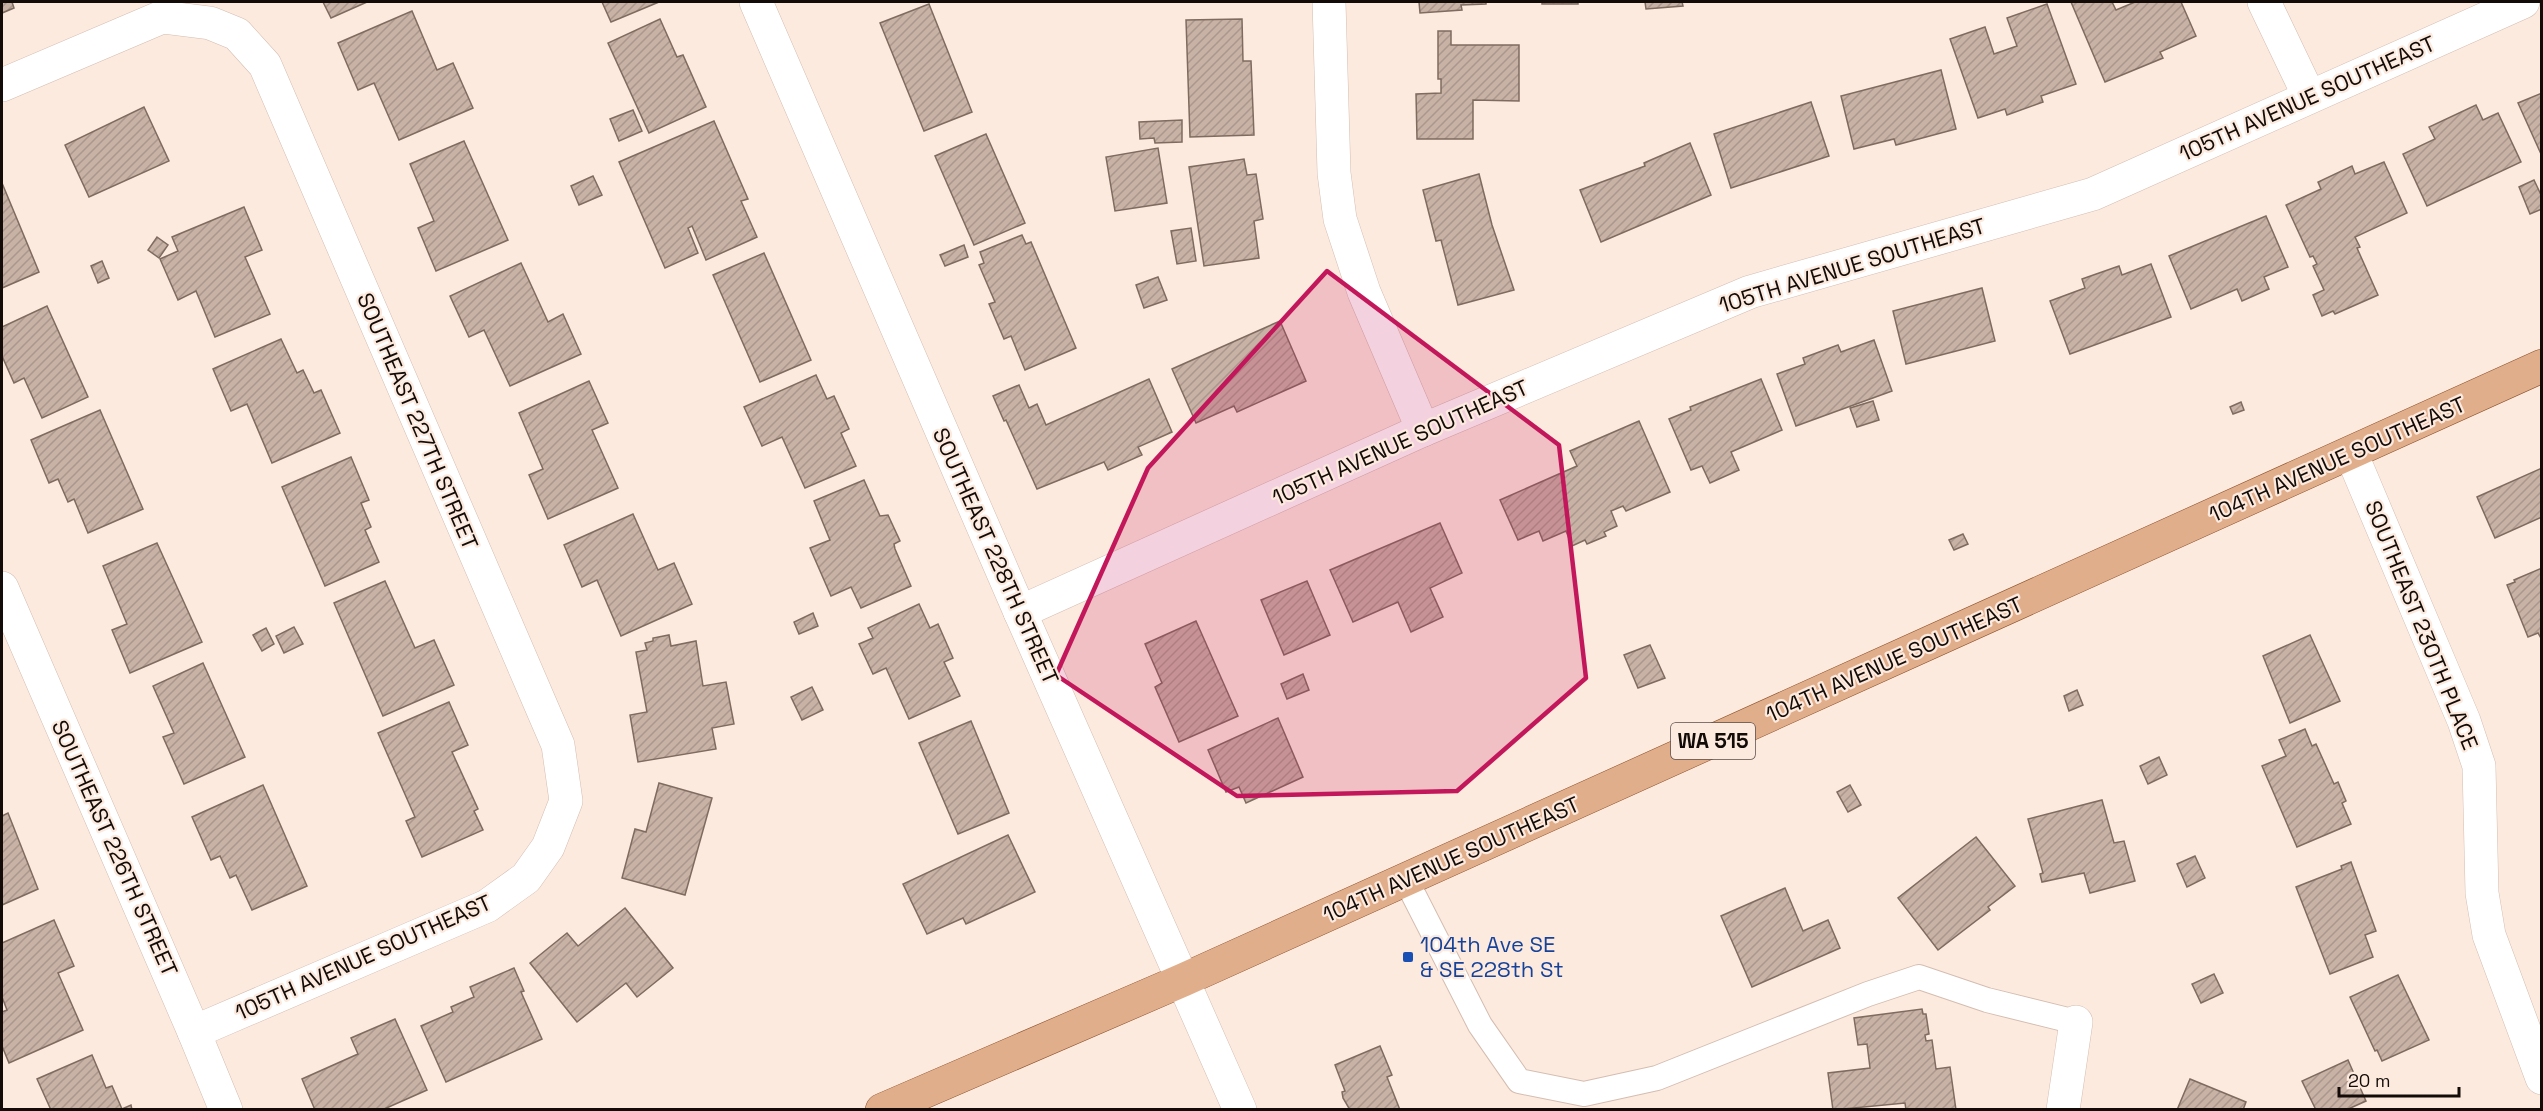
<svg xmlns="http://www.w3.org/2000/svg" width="2543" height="1111" font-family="'Space Grotesk',sans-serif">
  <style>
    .building { fill: url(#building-hatch); stroke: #7f6b5f; stroke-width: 1.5 }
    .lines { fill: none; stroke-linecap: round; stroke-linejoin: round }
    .service-casing { stroke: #d4bdb0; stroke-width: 26 }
    .minor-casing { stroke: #d4bdb0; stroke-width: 34 }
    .primary-casing { stroke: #8c522b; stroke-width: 34 }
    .service { stroke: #fff; stroke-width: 24 }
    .minor { stroke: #fff; stroke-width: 33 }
    .primary { stroke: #e1ae8b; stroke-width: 33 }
    .marked { fill: #c2185b; fill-opacity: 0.2; stroke: #c2185b; stroke-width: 4.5; stroke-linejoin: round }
    .transit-dot { fill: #1a4fb4; stroke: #fdeadf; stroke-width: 2 }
    .labels { text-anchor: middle; stroke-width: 4.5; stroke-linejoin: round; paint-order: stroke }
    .shield { fill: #fdeadf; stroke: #584e48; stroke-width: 1.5 }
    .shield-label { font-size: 21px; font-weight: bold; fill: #120b07 }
    .street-label { font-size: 22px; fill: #120b07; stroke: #fdeadf }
    .transit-label { font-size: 22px; fill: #164399; stroke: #fdeadf; text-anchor: start }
  </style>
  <defs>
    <pattern id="building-hatch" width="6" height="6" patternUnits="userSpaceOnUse" patternTransform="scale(1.5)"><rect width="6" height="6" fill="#c8b1a5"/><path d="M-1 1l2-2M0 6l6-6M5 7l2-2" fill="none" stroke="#ab978d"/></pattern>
  </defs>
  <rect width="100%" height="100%" fill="#fdeadf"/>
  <g class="building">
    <polygon points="2,2 12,2 14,8 2,13"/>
    <polygon points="323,2 367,2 331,18"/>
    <polygon points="602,2 659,2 611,22"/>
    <polygon points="1419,2 1486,2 1486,4 1461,5 1462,10 1420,13"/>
    <rect x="1542" y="2" width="36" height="2"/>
    <polygon points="1645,2 1682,2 1683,6 1646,9"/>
    <polygon points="2071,2 2112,2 2116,10 2135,2 2181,2 2196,36 2160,52 2163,58 2105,82"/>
    <polygon points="929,4 972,112 924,131 880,23"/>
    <polygon points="2047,4 2076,84 2041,96 2043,102 2007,115 2005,109 1978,118 1950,39 1985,27 1994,54 2017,46 2007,18"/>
    <polygon points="412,11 437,70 453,63 473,108 399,140 374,83 358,90 338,43"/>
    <polygon points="660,19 677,57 683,55 706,107 649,133 608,43"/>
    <polygon points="1242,19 1243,61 1251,61 1254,135 1190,137 1186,20"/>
    <polygon points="1438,31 1451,31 1451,45 1519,45 1519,101 1473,100 1473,139 1417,139 1416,94 1441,93 1441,79 1438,79"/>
    <polygon points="1941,70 1956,129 1896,145 1894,139 1854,149 1841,96"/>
    <polygon points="2542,93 2542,154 2541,154 2518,103"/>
    <polygon points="1811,102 1829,156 1731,188 1714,134"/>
    <polygon points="2476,105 2483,120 2498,113 2521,162 2427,206 2403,154 2435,139 2429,127"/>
    <polygon points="144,107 169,161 89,197 65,145"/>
    <polygon points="633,110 642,131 619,141 610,119"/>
    <polygon points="1182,120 1182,142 1155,143 1154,138 1140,139 1139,122"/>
    <polygon points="714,121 748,199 741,201 757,237 706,260 692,226 688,228 698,253 665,268 619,162"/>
    <polygon points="986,134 1025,223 974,245 935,156"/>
    <polygon points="464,141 508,240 436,271 418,228 434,221 410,164"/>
    <polygon points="1690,143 1711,195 1601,242 1580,190 1645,166 1644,163"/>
    <polygon points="1158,148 1167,203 1115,211 1106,157"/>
    <polygon points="1244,159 1247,175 1256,174 1263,219 1254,221 1259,258 1204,266 1189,167"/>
    <polygon points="2384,162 2407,213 2355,237 2360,247 2357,248 2378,295 2335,314 2333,311 2322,316 2313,295 2324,290 2313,266 2317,264 2313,256 2310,257 2286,205 2321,189 2318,182 2352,166 2355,174"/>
    <polygon points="1479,174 1492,225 1514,290 1458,305 1441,240 1436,241 1423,190"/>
    <polygon points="593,176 602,195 579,205 571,186"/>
    <polygon points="2534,180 2542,197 2542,209 2530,214 2519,187"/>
    <polygon points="2,183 39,272 2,288"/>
    <polygon points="244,207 262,250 245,257 270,314 215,337 196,291 178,300 160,259 178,251 172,237"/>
    <polygon points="2266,216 2288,267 2264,277 2269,289 2242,301 2237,289 2191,309 2169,256"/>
    <polygon points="1191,228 1196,261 1177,264 1171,231"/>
    <polygon points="1022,235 1026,244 1031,242 1076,348 1025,370 1011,336 1004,339 989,304 995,302 979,265 984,263 980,252"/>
    <polygon points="157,237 168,245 159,258 148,250"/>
    <polygon points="964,245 968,257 945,266 940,255"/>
    <polygon points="764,253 811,360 760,382 713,275"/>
    <polygon points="102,261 109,278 98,283 91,266"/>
    <polygon points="521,263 548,322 563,314 581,354 510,386 484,330 469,337 450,296"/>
    <polygon points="2151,264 2171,317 2070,354 2050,301 2085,288 2082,279 2119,266 2122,275"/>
    <polygon points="1158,277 1167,300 1144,308 1136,285"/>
    <polygon points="1982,288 1995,341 1906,364 1893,311"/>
    <polygon points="47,306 88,397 42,418 24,378 14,383 2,356 2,327"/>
    <polygon points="1280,321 1306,381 1237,412 1234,406 1196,423 1172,369"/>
    <polygon points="281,339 297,373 303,370 314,393 321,390 340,433 272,463 247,404 231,411 213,369"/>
    <polygon points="1874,340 1892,391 1796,426 1777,374 1805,364 1803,358 1838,345 1841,352"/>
    <polygon points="816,375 827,399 834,396 849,429 841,433 856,466 805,488 782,437 762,446 744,407"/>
    <polygon points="1149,379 1172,432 1138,447 1142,455 1108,470 1104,462 1037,489 1006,420 1004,421 993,396 1019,385 1029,408 1037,404 1046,425"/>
    <polygon points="1761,379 1782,430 1731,452 1739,470 1710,483 1702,466 1691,470 1669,419 1691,410 1690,407"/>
    <polygon points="589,381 608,423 592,430 618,488 548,519 529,475 543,469 519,413"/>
    <polygon points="1873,401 1879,420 1857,427 1850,408"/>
    <polygon points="2241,402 2244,410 2233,414 2230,407"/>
    <polygon points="100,410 143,509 88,533 74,499 68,502 58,479 49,483 31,440"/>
    <polygon points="1639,421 1670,492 1626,511 1623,506 1611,511 1617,526 1604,532 1606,536 1587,544 1585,540 1572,546 1566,531 1543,541 1539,531 1518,540 1500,500 1577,466 1570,451"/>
    <polygon points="351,457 369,500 361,503 371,527 365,530 379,562 325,586 282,487"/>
    <polygon points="2542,468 2542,517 2495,538 2477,497"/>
    <polygon points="864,480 880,516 888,515 900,541 894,544 895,549 911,586 861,608 851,587 831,596 810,548 830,540 814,501"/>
    <polygon points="633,514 658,570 674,563 692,604 621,636 597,580 582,587 564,545"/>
    <polygon points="1440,523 1462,573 1430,588 1443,617 1411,632 1398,602 1353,622 1330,570"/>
    <polygon points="1963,534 1968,544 1954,550 1949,540"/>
    <polygon points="157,543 202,642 130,673 112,630 127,624 103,566"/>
    <polygon points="2542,568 2542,640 2538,633 2528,637 2507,585 2515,582 2514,580"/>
    <polygon points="385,581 415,648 434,640 454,685 383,716 334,603"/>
    <polygon points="1307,581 1330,635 1284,655 1261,600"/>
    <polygon points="919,604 930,628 938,624 953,658 944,662 960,696 909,719 886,668 873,674 859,644 873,638 868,628"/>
    <polygon points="813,613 818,626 799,634 794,622"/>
    <polygon points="1196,621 1238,716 1179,742 1155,687 1162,683 1145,644"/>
    <polygon points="294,627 303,644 284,653 276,636"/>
    <polygon points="266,628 274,644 262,651 253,635"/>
    <polygon points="669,635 671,646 696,641 703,686 726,682 734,724 712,728 716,749 638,762 630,715 647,712 636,652 647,650 645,643 653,641 653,638"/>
    <polygon points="2310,635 2340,701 2290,723 2263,656"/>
    <polygon points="1650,645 1665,678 1638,688 1624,655"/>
    <polygon points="203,663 245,757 184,784 163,737 174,733 153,686"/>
    <polygon points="1303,674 1309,690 1287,699 1281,684"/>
    <polygon points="812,687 823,710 802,720 791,697"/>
    <polygon points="2077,690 2083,705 2069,711 2064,696"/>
    <polygon points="449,702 468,745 452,752 478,809 474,811 483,830 422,857 406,821 415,817 378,733"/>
    <polygon points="1278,718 1303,777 1246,803 1239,787 1226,792 1208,750"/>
    <polygon points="971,721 1009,813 958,834 919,743"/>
    <polygon points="2305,729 2312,746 2316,744 2334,784 2338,782 2346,801 2342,803 2351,824 2297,847 2262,766 2286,756 2279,740"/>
    <polygon points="2159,757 2167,775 2148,784 2140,766"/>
    <polygon points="659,783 712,798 685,895 622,878 635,829 646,832"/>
    <polygon points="263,785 307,886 252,910 236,875 230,878 220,856 211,860 192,817"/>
    <polygon points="1850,785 1861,805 1848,812 1837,792"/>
    <polygon points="2102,800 2114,843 2124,841 2135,881 2090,893 2084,873 2042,882 2040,874 2043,873 2028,819"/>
    <polygon points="8,813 38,889 2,905 2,816"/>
    <polygon points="1008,835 1035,892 966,924 963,918 927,934 903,884"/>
    <polygon points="1976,837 2015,886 1988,907 1990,910 1938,950 1898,898"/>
    <polygon points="2195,856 2205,878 2187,887 2177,864"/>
    <polygon points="2351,862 2376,931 2365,935 2373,957 2330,974 2296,887 2342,869 2341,866"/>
    <polygon points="1785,888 1803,931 1828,920 1840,948 1752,987 1721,916"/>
    <polygon points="625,908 673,968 637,997 626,983 577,1022 530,963 567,933 578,946"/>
    <polygon points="54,920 74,966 58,973 83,1030 9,1063 2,1046 2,1012 7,1010 2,997 2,943"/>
    <polygon points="514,968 524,991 521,992 542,1039 446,1082 421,1026 453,1012 451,1007 474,997 470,987"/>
    <polygon points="2214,974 2223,993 2201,1003 2192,984"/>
    <polygon points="2398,975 2429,1040 2382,1061 2377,1050 2375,1051 2350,997"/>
    <polygon points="1922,1009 1923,1014 1926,1014 1929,1034 1925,1035 1926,1041 1932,1040 1936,1069 1950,1067 1956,1110 1906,1110 1905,1103 1833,1110 1828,1073 1870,1068 1867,1044 1858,1045 1854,1018"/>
    <polygon points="395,1019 427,1090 382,1110 315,1110 302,1079 358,1054 351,1038"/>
    <polygon points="1380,1046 1392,1075 1387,1077 1400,1110 1350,1110 1343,1098 1342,1092 1345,1091 1335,1065"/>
    <polygon points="92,1055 106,1088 112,1086 122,1109 131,1105 132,1110 51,1110 37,1079"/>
    <polygon points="2348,1060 2366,1101 2346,1110 2316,1110 2302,1081"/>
    <polygon points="2190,1079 2246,1102 2243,1110 2177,1110"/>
  </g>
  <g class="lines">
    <g class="service-casing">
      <polyline id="service" points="1406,880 1480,1025 1519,1081 1584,1094 1657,1078 1868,994 1919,977 1987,1000 2076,1022"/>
    </g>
    <g class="minor-casing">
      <g id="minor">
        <polyline points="756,2 1020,612 1240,1110"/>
        <polyline points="1329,2 1334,173 1340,219 1364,292 1423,430"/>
        <polyline points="2264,2 2309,96"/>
        <polyline points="2,85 162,17 210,23 237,34 265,65 558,745 566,801 548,847 526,878 487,906 194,1032"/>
        <polyline points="2351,453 2464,721 2479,766 2482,893 2489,935 2542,1078"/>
        <polyline points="2,588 194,1032 226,1110"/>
        <polyline points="1020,612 1423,430 1750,292 2093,194 2523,2"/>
        <polyline points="2063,1110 2076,1022"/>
      </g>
    </g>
    <g class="primary-casing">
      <polyline id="primary" points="882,1110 1183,980 2542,366"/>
    </g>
    <use href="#service" class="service"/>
    <use href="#minor" class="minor"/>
    <use href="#primary" class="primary"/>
  </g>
  <path class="marked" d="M1327,271l232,174 27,233 -129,113 -220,5 -181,-121 92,-207z"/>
  <rect class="transit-dot" x="1402" y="951" width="12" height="12" rx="3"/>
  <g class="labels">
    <rect class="shield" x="1671" y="723" width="84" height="36" rx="4.5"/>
    <g class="shield-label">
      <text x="1713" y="748">WA 515</text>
    </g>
    <g class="street-label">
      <text transform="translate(2307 98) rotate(-24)" y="8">105TH AVENUE SOUTHEAST</text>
      <text transform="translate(1852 265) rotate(-17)" y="8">105TH AVENUE SOUTHEAST</text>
      <text transform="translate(418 421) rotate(67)" y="8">SOUTHEAST 227TH STREET</text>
      <text transform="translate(1400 442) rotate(-24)" y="8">105TH AVENUE SOUTHEAST</text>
      <text transform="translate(2337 459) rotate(-24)" y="8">104TH AVENUE SOUTHEAST</text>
      <text transform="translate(996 556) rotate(66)" y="8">SOUTHEAST 228TH STREET</text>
      <text transform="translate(2422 625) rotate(68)" y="8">SOUTHEAST 230TH PLACE</text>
      <text transform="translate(1894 659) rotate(-24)" y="8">104TH AVENUE SOUTHEAST</text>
      <text transform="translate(115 848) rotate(66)" y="8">SOUTHEAST 226TH STREET</text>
      <text transform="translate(1451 859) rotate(-24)" y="8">104TH AVENUE SOUTHEAST</text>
      <text transform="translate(363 957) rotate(-24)" y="8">105TH AVENUE SOUTHEAST</text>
    </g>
    <g class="transit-label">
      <text x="1420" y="952">104th Ave SE<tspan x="1420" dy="25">&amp; SE 228th St</tspan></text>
    </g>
  </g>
  <rect width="2543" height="1111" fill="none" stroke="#120b07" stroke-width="6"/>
  <path d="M2339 1087v9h120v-9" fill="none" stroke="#120b07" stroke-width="3"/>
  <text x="2348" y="1087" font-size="18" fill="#120b07" stroke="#fdeadf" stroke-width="4.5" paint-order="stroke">20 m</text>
</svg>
